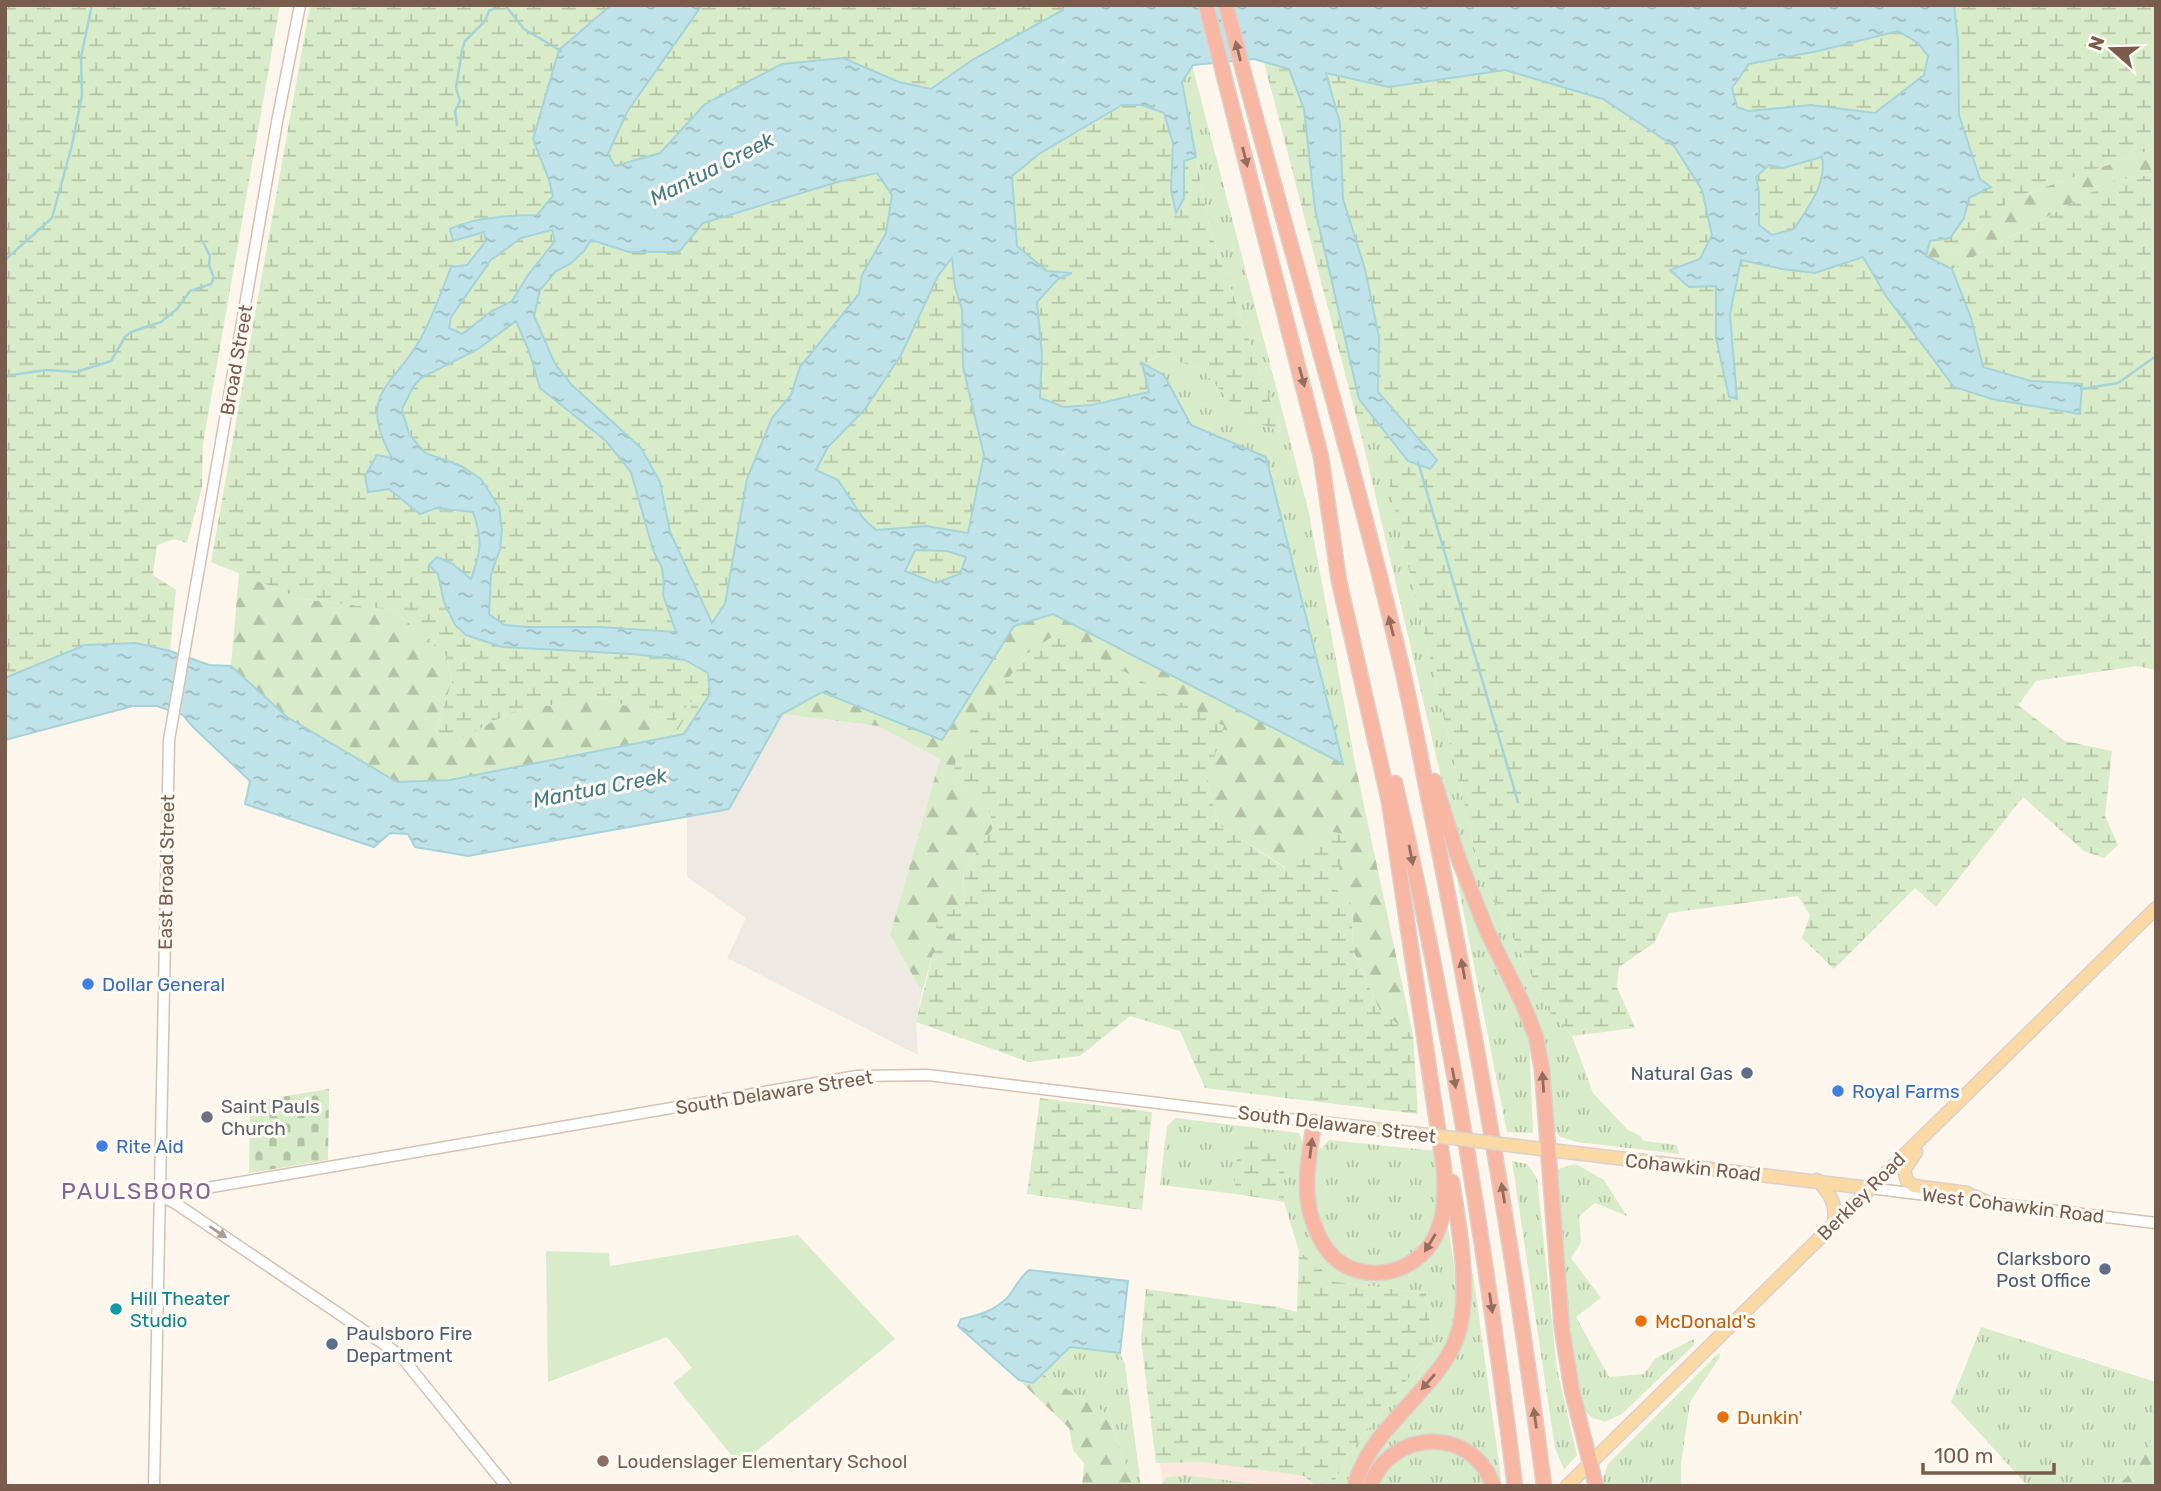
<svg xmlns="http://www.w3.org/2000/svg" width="2161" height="1491" font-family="Rubik,sans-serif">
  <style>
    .commercial { fill: #fde8e0 }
    .industrial { fill: #efe9e4 }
    .grass { fill: url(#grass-tufts) }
    .forest { fill: url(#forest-firs) }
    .wetland { fill: url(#wetland-marsh) }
    .cemetery { fill: url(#cemetery-stones) }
    .green { fill: #d8ecc9 }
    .water { fill: url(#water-ripples); stroke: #a5d3da; stroke-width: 2; fill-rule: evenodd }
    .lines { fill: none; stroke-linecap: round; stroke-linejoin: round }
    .stream { stroke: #a5d3da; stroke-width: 2.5 }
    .secondary-casing { stroke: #d6c0b0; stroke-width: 13 }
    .primary-casing { stroke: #dad1cd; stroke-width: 15 }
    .highway-casing { stroke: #dad1cd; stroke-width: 17 }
    .secondary { stroke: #fff; stroke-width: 10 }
    .primary { stroke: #fbd9a5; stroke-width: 12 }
    .highway { stroke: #f7b7a3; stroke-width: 14 }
    .primary-bridge-casing { stroke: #dad1cd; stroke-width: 15; stroke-linecap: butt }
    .primary-bridge { stroke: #fbd9a5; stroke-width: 12 }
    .oneway { fill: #936e5e }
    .oneway2 { fill: #af9d94 }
    .shop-dot { fill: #3f7fe0; stroke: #fffaf3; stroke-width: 2.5 }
    .service-dot { fill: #5c6f8a; stroke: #fffaf3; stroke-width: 2.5 }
    .worship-dot { fill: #6b7280; stroke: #fffaf3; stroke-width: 2.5 }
    .culture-dot { fill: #0f9aa8; stroke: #fffaf3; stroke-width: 2.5 }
    .food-dot { fill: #e8710a; stroke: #fffaf3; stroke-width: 2.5 }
    .education-dot { fill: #8d6e63; stroke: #fffaf3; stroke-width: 2.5 }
    .labels { text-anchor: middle; stroke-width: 6; stroke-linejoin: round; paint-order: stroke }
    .street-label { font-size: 19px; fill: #7a5c4d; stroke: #fffaf3 }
    .shop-label { font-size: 19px; fill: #366cbe; stroke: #fffaf3; text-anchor: start }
    .service-label { font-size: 19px; fill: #4e5e75; stroke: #fffaf3; text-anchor: end }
    .worship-label { font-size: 19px; fill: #5b616d; stroke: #fffaf3; text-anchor: start }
    .culture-label { font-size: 19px; fill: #0d838f; stroke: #fffaf3; text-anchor: start }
    .food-label { font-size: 19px; fill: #c56008; stroke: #fffaf3; text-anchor: start }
    .education-label { font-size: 19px; fill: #785e54; stroke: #fffaf3; text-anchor: start }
    .water-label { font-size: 21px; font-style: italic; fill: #437c86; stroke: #fffaf3 }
    .quarter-label { font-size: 23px; letter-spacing: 2px; fill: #846695; stroke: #fffaf3 }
  </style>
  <defs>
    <pattern id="grass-tufts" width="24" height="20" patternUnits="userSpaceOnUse" patternTransform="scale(1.75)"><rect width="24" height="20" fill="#d8ecc9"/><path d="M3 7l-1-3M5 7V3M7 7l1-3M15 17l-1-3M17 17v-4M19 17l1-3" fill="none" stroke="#b4c2a5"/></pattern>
    <pattern id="forest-firs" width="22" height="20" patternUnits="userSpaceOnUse" patternTransform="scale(1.75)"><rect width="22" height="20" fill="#d8ecc9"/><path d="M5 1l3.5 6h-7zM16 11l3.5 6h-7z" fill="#b4c2a5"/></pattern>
    <pattern id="wetland-marsh" width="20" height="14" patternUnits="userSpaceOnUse" patternTransform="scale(1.75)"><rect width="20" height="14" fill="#d8ecc9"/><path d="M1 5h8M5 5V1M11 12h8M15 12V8" fill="none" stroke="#b4c2a5"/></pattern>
    <pattern id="cemetery-stones" width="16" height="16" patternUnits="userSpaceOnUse" patternTransform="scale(1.75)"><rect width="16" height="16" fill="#d8ecc9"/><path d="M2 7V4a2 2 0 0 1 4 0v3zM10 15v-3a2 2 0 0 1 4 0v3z" fill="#b4c2a5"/></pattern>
    <pattern id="water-ripples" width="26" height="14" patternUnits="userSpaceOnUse" patternTransform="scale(1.75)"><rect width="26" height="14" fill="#bfe3e8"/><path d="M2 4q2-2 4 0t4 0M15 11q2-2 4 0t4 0" fill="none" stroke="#a0bbbe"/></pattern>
  </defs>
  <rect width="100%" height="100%" fill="#fdf6ec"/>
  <polygon class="commercial" points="1159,1457 1325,1475 1324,1486 1163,1486"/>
  <polygon class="industrial" points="782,714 878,726 940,759 890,935 922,992 916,1022 918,1055 727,958 746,918 687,877 687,816 729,809"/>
  <g class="grass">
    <polygon points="1192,65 1309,513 1356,768 1343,764 1266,458 1191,425 1164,375 1142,363 1161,355 1203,370 1244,418 1282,432 1210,230 1182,82"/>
    <polygon points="1379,440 1479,868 1549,1011 1572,1036 1593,1093 1628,1130 1639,1135 1644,1141 1677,1145 1679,1154 1577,1142 1561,1137 1553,1130 1549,1111 1548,1055 1542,1030 1490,924 1455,837 1363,443"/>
    <polygon points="1457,879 1461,883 1524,1019 1529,1038 1533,1133 1507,1132"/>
    <path d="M1176,1118l123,15 4,11 -2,47 3,29 21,38 22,14 30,7 32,-9 38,-47c9,48 19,100 -11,142 -12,17 -29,33 -43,48 -23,25 -36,39 -46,73h-15l15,-30 86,-109 -7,-54 -90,-11 -37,-31 -15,-49v-33l-50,11 3,14 -77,-9 7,-59z"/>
    <polygon points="1329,1140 1436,1151 1440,1168 1436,1224 1421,1247 1399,1264 1373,1269 1345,1260 1324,1238 1313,1200 1314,1164 1319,1150"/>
    <polygon points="1512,1161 1527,1164 1537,1178 1557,1369 1577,1455 1564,1470 1555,1448"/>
    <path d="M1576,1164l28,16 23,36 -32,-13 -16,13 2,26 -10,16 30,40 -25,19 33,60 35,-3 12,-16 38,-19v6l-72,69 -17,8c-4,-2 -11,-3 -15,-6 -25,-20 -33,-193 -36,-232l4,-15z"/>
    <polygon points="1468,1273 1473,1273 1502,1486 1487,1462 1464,1442 1429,1435 1402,1441 1368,1466 1445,1371"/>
    <polygon points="1981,1327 2156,1382 2156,1433 2140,1463 2118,1486 2028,1486 1951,1402"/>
    <polygon points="1070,1347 1120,1353 1125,1365 1141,1486 1133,1486 1109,1415 1042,1374"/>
    <polygon points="1719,1353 1720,1357 1690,1402 1681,1464 1681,1486 1603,1486 1603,1478 1608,1464"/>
    <path d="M1445,1447c19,9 35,19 43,39h-111c10,-32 38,-38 68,-39z"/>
    <polygon points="1184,1475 1256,1484 1259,1486 1160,1486 1167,1477"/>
  </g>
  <g class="forest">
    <polygon points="2156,148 2156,174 2112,181 1952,269 1926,256 1930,241 1952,254 2011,199"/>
    <polygon points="239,573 302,599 394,610 447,657 452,682 435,732 445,746 510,712 600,697 674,722 704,686 675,735 449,780 397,782 287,717 231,666"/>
    <polygon points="1053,614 1343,764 1356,768 1413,1035 1380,1011 1352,948 1353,905 1332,885 1329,831 1286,868 1219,825 1207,782 953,778 988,806 993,828 963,873 965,906 957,936 933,954 922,992 890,935 940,759 878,726 782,714 822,692 942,740 1014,626"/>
    <polygon points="1042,1374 1109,1415 1133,1486 1082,1486 1084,1463 1073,1450 1069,1428 1019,1380 1033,1383"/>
    <polygon points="2155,1432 2156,1486 2118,1486 2140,1463"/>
  </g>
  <g class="wetland">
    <polygon points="5,5 280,5 203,444 202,487 187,543 175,539 157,545 153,575 176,590 170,651 136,643 85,645 5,678"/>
    <path d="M310,5h301l-52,45 -26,89 16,41 4,16 -16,19c-25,0 -49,5 -74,7l-9,19 30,-9 2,9 -19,24 -16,2 -31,73 -36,47 -7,15 15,57 -3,30 20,17 64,6c10,30 9,38 -3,67l-17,-15 -15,10 6,28 58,45 130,7 53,6 24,13 1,21 -26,40 -9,1 25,-44 -26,31 -74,-25 -89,15 -66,35 -10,-15 17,-50 -5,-25 -53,-47 -92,-11 -91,-37z"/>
    <polygon points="702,5 1061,5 1063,10 972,60 931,89 899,82 843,58 705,104 660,153 615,166 608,154 627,112"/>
    <polygon points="1954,5 2156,5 2156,148 2011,199 1952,254 1930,241 1950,238 1964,218 1969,198 1980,179 1959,115 1958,41"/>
    <polygon points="1898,31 1918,43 1928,56 1924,75 1875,113 1748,111 1737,107 1732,88 1748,64 1818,51"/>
    <polygon points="1264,62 1289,69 1304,109 1315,209 1359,399 1436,460 1378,393 1379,337 1365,269 1343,199 1340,123 1325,73 1389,87 1505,70 1603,99 1674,146 1702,190 1712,235 1701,259 1671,270 1716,285 1716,338 1736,399 1730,314 1741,260 1782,269 1815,273 1863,257 1886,296 1954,387 2082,384 2031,381 1983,367 1971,318 1952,269 2112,181 2156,174 2156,670 2137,666 2036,681 2018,705 2065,741 2112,751 2105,816 2118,845 2104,858 2084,851 2023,797 1936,907 1915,888 1834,969 1802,938 1810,915 1798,896 1669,913 1654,943 1619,967 1617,987 1635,1028 1572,1036 1549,1011 1479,868 1379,441 1363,443"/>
    <polygon points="1122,105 1142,105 1164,113 1173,143 1171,190 1184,198 1183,161 1196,157 1210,230 1282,432 1244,418 1203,370 1161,355 1142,363 1150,392 1092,405 1064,407 1040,398 1042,354 1037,302 1058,279 1071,273 1047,271 1017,246 1012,176 1039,154"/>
    <path d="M1822,156c5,29 -13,50 -27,73l-23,6 -13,-10v-34l-3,-14 13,-12 14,3z"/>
    <polygon points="877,173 892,196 886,233 862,275 859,294 800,367 791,395 772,418 747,479 725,604 712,623 670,532 660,482 555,364 534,315 540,290 556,271 570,264 584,252 591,240 629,252 679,252 703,223 841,181"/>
    <path d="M552,229l3,12 -27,34 -16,26 -20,10 -30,23 -13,-6c4,-27 46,-77 71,-89 10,-5 22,-7 32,-10z"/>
    <polygon points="952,257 955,287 962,309 963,367 984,455 968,534 926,526 876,530 863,518 839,480 816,470 828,447 865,409 938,276"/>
    <path d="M516,321l13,30 11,37 66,53 25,31 22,78 9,18 2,16 -1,11 14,38 -77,-6h-72l-24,-2 -15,-11 2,-39 9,-26 -39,-83c-40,-14 -47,-13 -59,-57l11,-22 8,-9 57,-29z"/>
    <polygon points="915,550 947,551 966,557 960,574 935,583 905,570"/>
    <polygon points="1056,634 1224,726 1207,782 1219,825 1285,868 1329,831 1354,836 1332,885 1353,905 1352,948 1380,1011 1413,1035 1418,1114 1205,1088 1180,1031 1130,1016 1080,1056 1029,1062 916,1022 933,954 956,936 936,928 939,914 965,906 963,873 993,828 988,806 953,778 957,750 1025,655"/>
    <polygon points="1040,1098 1152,1112 1142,1210 1027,1194"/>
    <polygon points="1263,1137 1284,1169 1284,1202 1237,1194 1234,1180 1240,1138"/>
    <polygon points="1299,1251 1336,1282 1426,1293 1433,1347 1347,1456 1332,1486 1317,1486 1304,1476 1202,1462 1156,1463 1141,1339 1146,1289 1278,1307 1297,1312"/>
  </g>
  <polygon class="cemetery" points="329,1089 328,1160 249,1173 250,1102"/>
  <polygon class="green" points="798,1235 895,1339 739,1465 673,1383 692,1368 667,1337 548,1382 546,1251 609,1253 610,1266"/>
  <g class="water">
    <path d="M611,5h91l-75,107 -19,42 7,12 45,-13 45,-49 77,-40 61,-6 56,24 32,7 41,-29 91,-50 -2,-5h893l4,36 1,74 21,64 11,8 -22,11 -5,20 -14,20 -20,3 -4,15 26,13 19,49 12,49 48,14 51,3 -2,30 -88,-15 -38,-12 -68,-91 -23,-39 -48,16 -33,-4 -41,-9 -11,54 7,85 -8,-2 -13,-59v-52l-27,1 -19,-17 30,-11 12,-24 -10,-45 -28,-44 -71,-47 -98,-29 -116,17 -63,-14 14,50 3,76 22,70 14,68 -1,55 59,68 -7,9 -22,-8 -49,-62 -44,-190 -11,-100 -15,-40 -35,-10 -61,6 -11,17 14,75 -12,4v37l-8,15 -5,-23 2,-47 -9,-30 -22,-8h-20l-83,49 -27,22 5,70 30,25 25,2 -14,6 -21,23 5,52 -2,44 24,9 28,-2 57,-13 -7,-29 22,12 27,50 75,32 77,307 -290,-150 -39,12 -72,114 -120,-48 -40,22 -53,95 -261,47 -53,-9 -7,-13 -18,-1 -16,14 -129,-43 5,-23 -57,-54 -10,-12 -26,-9h-24l-128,34v-62l80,-33 51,-2 34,8 39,14 22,1 56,51 110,65 53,-2 234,-46 26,-40 -2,-21 -23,-13 -53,-6 -130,-7 -36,-12 -11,-10 -11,-23 -6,-28 -9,-9 8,-8 16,7 18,15c10,-28 12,-38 2,-67l-37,-4 -16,6 -31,-25 -21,3 -3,-16 12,-21 15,3c-36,-66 1,-70 29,-120 12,-23 21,-47 30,-71l16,-2 19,-24 -2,-9 -31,9 -3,-12c21,-11 63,-14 87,-14l16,-19 -4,-16 -16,-41 26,-89zM1898,31l20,12 10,13 -4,19 -49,38 -64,-8 -63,6 -11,-4 -5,-19 17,-24 69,-13zM1822,157c5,27 -13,49 -28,72l-22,6 -13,-10v-34l-3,-14 13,-12 14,3zM877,173l15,22 -6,38 -24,42 -3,19 -59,73 -9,28 -19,23 -25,61 -22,125 -13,19 -42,-91 -10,-50 -19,-34 -69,-63 -17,-21 -21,-48 6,-26 16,-19 14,-7 14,-13 7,-11 38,12h50l24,-29 138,-42zM552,230l3,11 -27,34 -16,26 -20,10 -30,23 -13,-6 2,-11 40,-57 30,-22zM952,258l3,29 7,22 1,58 21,88 -16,78 -42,-7 -50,4 -13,-12 -25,-38 -22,-10 12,-23 37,-38 36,-54 37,-79zM516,321l13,30 11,37 66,53 25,31 22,78 9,18 2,16 -1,11 13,37 -76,-5h-72l-24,-2 -15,-11 2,-39 9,-26 2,-19 -3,-23 -18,-28 -20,-13 -36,-13 -16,-19 -7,-25 11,-22 8,-9 57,-29zM915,550l32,1 19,6 -6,17 -25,9 -30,-12z"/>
    <path d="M1029,1270l99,11 -8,72 -50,-6 -37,36 -14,-3 -61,-54 3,-7c19,-4 33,-8 47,-22 8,-10 11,-19 21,-27z"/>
  </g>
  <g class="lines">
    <g class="stream">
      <polyline points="505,5 524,29 561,51"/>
      <polyline points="457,125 455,111 460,101 456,88 462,50 465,41 485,21 489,11 500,5"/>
      <polyline points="5,260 52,218 72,145 82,95 81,57 92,5"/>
      <polyline points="1897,309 1912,329"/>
      <polyline points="5,376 46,370 76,372 111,361 125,337 131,332 161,322 177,309 190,291 211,284 214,278 209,265 210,256 203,242"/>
      <polyline points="2081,389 2118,383 2156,356"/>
      <polyline points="1418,462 1518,802"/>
    </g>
    <g class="secondary-casing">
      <g id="secondary">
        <polyline points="1869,1188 2156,1223"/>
        <polyline points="160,1196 857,1076 928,1075 1314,1122"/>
        <polyline points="160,1196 175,1203 400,1355 506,1486"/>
        <polyline points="154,1486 169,740 277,122 300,5"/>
      </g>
    </g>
    <g class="primary-casing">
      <g id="primary">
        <polyline points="1314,1122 1429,1135"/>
        <polyline points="1517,1146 1869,1188"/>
        <polyline points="1916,1152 1904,1170 1907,1181 1914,1186 1967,1193 1985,1201"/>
        <path d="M1817,1180c13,14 20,23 17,43"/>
        <polyline points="1567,1486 2156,908"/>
      </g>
    </g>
    <g class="highway-casing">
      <g id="highway">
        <path d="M1206,5l115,452 18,124 50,220 55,368c1,23 2,46 -9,68 -20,39 -78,50 -107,14 -9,-11 -14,-25 -18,-39 -7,-29 0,-60 4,-90"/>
        <path d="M1226,5c57,222 124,440 176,663 12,52 21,104 32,157 44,219 82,439 110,661"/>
        <polyline points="1434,781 1459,860 1487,931 1523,1004 1536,1037 1542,1070 1562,1329 1572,1391 1596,1486"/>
        <path d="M1395,783c54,231 91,467 120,703"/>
        <path d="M1355,1486c7,-30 29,-54 49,-76 18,-21 40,-42 51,-68 18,-43 4,-115 -3,-160"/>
        <path d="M1370,1486c21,-58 104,-60 123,0"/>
      </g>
    </g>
    <use href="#secondary" class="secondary"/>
    <use href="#primary" class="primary"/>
    <use href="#highway" class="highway"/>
    <g class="primary-bridge-casing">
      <polyline id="primary-bridge" points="1429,1135 1517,1146"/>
    </g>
    <use href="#primary-bridge" class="primary-bridge"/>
  </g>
  <defs><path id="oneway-solid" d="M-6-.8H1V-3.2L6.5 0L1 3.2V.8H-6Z" transform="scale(1.75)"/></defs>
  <g class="oneway">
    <use href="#oneway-solid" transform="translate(1238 51) rotate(-104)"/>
    <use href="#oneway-solid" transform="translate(1245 157) rotate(76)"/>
    <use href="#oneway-solid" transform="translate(1302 377) rotate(75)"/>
    <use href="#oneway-solid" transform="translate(1391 626) rotate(-104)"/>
    <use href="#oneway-solid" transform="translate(1411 855) rotate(79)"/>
    <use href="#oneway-solid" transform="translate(1463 969) rotate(-100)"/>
    <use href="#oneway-solid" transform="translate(1454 1078) rotate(80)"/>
    <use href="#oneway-solid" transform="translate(1543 1082) rotate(-94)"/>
    <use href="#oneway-solid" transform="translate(1311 1148) rotate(-83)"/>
    <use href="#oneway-solid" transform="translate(1503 1193) rotate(-99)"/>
    <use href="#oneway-solid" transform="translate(1430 1243) rotate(122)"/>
    <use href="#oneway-solid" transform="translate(1491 1303) rotate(82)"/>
    <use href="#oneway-solid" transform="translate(1428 1382) rotate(131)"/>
    <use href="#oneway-solid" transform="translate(1535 1418) rotate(-98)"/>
  </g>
  <use class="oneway2" href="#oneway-solid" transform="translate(218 1232) rotate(34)"/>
  <g class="shop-dot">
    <circle cx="88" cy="984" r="7"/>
    <circle cx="1838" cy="1091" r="7"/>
    <circle cx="102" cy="1146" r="7"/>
  </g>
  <g class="service-dot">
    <circle cx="1747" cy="1073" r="7"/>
    <circle cx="2105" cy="1269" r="7"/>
    <circle cx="332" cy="1344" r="7"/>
  </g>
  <circle class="worship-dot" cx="207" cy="1117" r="7"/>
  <circle class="culture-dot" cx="116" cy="1309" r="7"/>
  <g class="food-dot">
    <circle cx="1641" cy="1321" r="7"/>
    <circle cx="1723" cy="1417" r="7"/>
  </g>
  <circle class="education-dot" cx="603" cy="1461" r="7"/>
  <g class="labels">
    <g class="street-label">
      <text transform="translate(236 360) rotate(-80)" y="7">Broad Street</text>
      <text transform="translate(166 872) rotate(-89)" y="7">East Broad Street</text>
      <text transform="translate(774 1092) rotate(-9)" y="7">South Delaware Street</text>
      <text transform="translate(1337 1124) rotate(7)" y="7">South Delaware Street</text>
      <text transform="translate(1693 1167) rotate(6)" y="7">Cohawkin Road</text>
      <text transform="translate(1861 1196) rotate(-45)" y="7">Berkley Road</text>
      <text transform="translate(2013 1205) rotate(7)" y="7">West Cohawkin Road</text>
    </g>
    <g class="shop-label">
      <text x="102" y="991">Dollar General</text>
      <text x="1852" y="1098">Royal Farms</text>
      <text x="116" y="1153">Rite Aid</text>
    </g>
    <g class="service-label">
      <text x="1733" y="1080">Natural Gas</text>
      <text x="2091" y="1265">Clarksboro<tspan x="2091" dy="22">Post Office</tspan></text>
      <text x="346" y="1340" text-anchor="start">Paulsboro Fire<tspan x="346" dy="22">Department</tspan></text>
    </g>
    <g class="worship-label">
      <text x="221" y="1113">Saint Pauls<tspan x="221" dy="22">Church</tspan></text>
    </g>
    <g class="culture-label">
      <text x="130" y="1305">Hill Theater<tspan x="130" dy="22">Studio</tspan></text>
    </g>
    <g class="food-label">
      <text x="1655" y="1328">McDonald's</text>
      <text x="1737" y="1424">Dunkin'</text>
    </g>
    <g class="education-label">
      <text x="617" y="1468">Loudenslager Elementary School</text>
    </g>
    <g class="water-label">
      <text transform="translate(712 169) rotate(-27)" y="7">Mantua Creek</text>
      <text transform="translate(600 788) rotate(-11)" y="7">Mantua Creek</text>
    </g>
    <g class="quarter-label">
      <text x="137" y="1199">PAULSBORO</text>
    </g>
  </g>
  <rect width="2161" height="1491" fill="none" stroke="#7a5c4d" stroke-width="14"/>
  <g transform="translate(2112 49) rotate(290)" stroke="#fffaf3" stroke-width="5" paint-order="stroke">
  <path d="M0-5L12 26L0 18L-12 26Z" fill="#7a5c4d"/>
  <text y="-10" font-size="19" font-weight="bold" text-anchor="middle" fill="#7a5c4d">N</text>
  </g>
  <path d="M1923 1463v10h131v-10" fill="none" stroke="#7a5c4d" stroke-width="3.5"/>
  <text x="1934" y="1463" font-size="21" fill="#7a5c4d" stroke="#fffaf3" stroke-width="5" paint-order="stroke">100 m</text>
</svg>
